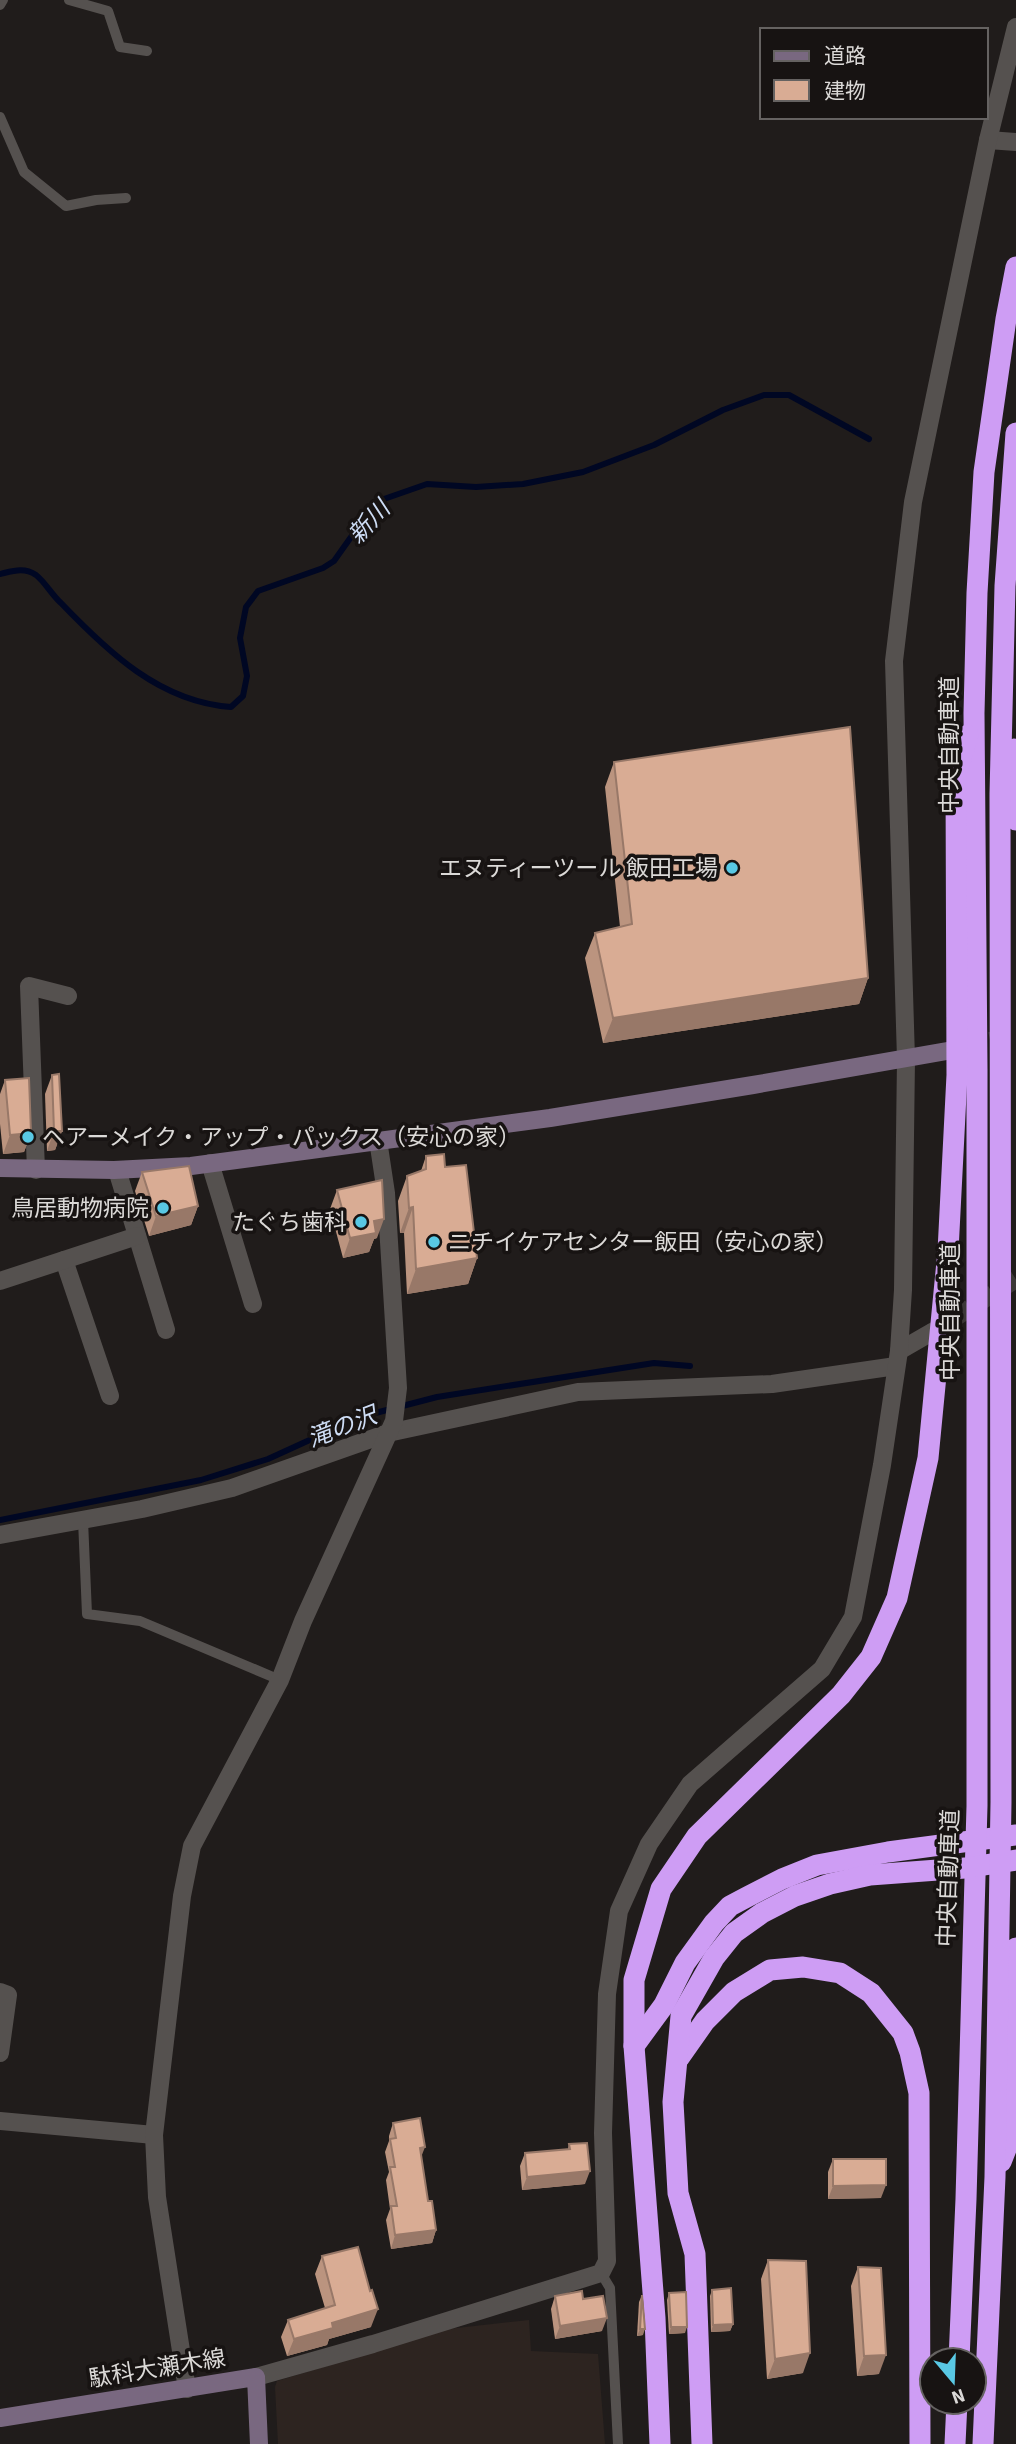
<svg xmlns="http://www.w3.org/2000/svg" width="1016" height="2444" font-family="'Source Sans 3','Noto Sans JP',sans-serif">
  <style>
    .built { fill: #2d2420 }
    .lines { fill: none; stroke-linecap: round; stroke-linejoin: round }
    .stream { stroke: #000723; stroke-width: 6 }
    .street-tunnel { stroke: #3c3837; stroke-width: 18; stroke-dasharray: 18 9; stroke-linecap: butt }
    .secondary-tunnel { stroke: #3c3837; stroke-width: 18; stroke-dasharray: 18 9; stroke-linecap: butt }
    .lane { stroke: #55514f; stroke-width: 10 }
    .street { stroke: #55514f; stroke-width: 18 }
    .secondary { stroke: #796880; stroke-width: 18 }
    .highway { stroke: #ce9df4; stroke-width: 21 }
    .wall { fill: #bb947f }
    .shaded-wall { fill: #987868 }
    .building { fill: #d9ac94; stroke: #987868; stroke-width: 2 }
    .poi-dot { fill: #59c8e4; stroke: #171312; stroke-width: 2.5 }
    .labels { text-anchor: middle; stroke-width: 7; stroke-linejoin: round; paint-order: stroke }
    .street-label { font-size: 23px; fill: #dbd9d7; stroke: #171312 }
    .poi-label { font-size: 23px; fill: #dbd9d7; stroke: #171312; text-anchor: end }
    .water-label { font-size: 24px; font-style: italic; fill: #ceddf5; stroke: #171312 }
  </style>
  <rect width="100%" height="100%" fill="#201c1b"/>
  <polygon class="built" points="529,2320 531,2351 598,2354 605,2444 278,2444 275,2387 277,2381 448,2329"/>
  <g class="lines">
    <g class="stream">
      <path d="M0,574c13,-3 24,-7 36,1 9,7 16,20 25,28 47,49 99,99 170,104l12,-11 4,-20 -7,-38 6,-31 12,-16 65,-23 11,-7 22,-31 28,-31 43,-15 49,3 47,-3 60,-12 71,-27 69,-35 41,-15h25l80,44"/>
      <polyline points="0,1520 201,1480 268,1459 360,1417 437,1397 654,1363 690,1366"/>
    </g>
    <polyline class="street-tunnel" points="932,1332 1016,1279"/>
    <polyline class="secondary-tunnel" points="964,1047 1016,1035"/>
    <g class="lane">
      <polyline points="69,0 108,11 120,47 147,51"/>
      <polyline points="0,5 3,0"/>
      <polyline points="0,117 24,172 66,206 96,200 126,198"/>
      <polyline points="83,1520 87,1614 140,1621 280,1680"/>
      <polyline points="601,2273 610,2288 618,2444"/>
    </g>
    <g class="street">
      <polyline points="988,140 1016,142"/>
      <polyline points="210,1163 253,1304"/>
      <polyline points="36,1170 29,986 68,996"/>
      <polyline points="117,1170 166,1330"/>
      <polyline points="64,1260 110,1396"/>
      <polyline points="0,1281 137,1236"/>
      <polyline points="899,1351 932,1332"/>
      <polyline points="0,1535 142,1509 232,1488 388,1433 578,1392 772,1384 896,1366"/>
      <polyline points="0,1992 8,1995 0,2053"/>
      <polyline points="0,2121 154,2135"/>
      <polyline points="256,2377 373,2344 601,2273 607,2261 603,2133 607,1994 619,1911 649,1844 690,1784 822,1669 853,1617 882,1465 899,1351 903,1290 906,1059 894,661 913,502 988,140 1016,27"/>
      <polyline points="187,2389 157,2197 154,2135 182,1896 192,1846 280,1680 303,1621 394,1421 398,1388 386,1193 378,1140"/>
    </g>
    <g class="secondary">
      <polyline points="0,1168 114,1170 191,1166 550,1118 753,1085 947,1051"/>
      <polyline points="0,2418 256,2377 259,2444"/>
    </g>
    <g class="highway">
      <polyline points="1014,749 1016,820"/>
      <polyline points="634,2046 664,2005 685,1963 714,1923 730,1906 747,1897 782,1879 817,1865 888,1852 1016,1835"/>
      <polyline points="679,2058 705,2021 734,1992 770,1970 803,1967 840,1973 871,1993 903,2033 910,2052 919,2093 920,2444"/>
      <polyline points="1001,2162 1010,2139 1016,1948"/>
      <polyline points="959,2360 966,2199 977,1806 977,1069 974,713 977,593 984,472 1006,319 1016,267"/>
      <polyline points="660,2444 655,2318 634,2046 634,1980 661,1889 697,1836 841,1695 871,1657 897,1598 928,1458 948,1251 957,1075 956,775 968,735"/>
      <polyline points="702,2444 695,2254 678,2193 673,2102 681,2016 714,1958 734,1933 762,1913 795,1896 830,1884 870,1875 965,1868 1016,1860"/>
      <polyline points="955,2444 957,2402"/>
      <polyline points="983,2444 995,2177 1001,1802 1000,794 1005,586 1016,433"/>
    </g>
  </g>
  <g class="wall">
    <polygon points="614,762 868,978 859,1004 603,1043 585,958 595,933 620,927 605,787"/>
    <polygon points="52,1075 62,1131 55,1150 47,1151 45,1094"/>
    <polygon points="5,1080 31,1133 24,1152 3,1154 0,1124 0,1094"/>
    <polygon points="426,1156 445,1167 477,1258 468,1284 407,1294 404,1233 400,1233 398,1201 407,1176 421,1171"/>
    <polygon points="142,1172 198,1206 191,1225 149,1236 135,1191"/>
    <polygon points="337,1190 377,1238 374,1239 369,1252 343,1258 330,1209"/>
    <polygon points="393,2123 421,2157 428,2201 436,2230 432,2243 391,2249 386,2220 390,2209 386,2180 389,2172 385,2152 389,2141 389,2136"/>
    <polygon points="569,2144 585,2184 522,2190 520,2166 525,2153 568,2149"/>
    <polygon points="833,2159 881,2198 828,2199 828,2172"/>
    <polygon points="322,2256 371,2327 329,2339 327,2345 287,2356 281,2337 288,2320 325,2308 315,2274"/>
    <polygon points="768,2260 803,2373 767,2379 761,2279"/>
    <polygon points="858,2267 879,2374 857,2376 851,2286"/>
    <polygon points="712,2290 733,2324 730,2331 711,2332 710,2296"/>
    <polygon points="669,2293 685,2333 669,2334 667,2300"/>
    <polygon points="642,2295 643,2335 637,2336 639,2302"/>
    <polygon points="555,2296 583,2299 602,2331 555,2339 551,2309"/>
  </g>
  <g class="shaded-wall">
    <polygon points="868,978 859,1004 603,1043 613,1018"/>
    <polygon points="54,1131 62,1131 55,1150 47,1151"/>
    <polygon points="31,1133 24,1152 3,1154 10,1135"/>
    <polygon points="198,1206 191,1225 149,1236 156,1216"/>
    <polygon points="413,1207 404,1233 400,1233 409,1208"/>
    <polygon points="384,1219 377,1238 374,1239 369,1252 343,1258 350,1238 374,1221"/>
    <polygon points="477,1258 468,1284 407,1294 416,1269"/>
    <polygon points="425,2147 420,2160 420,2148"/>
    <polygon points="590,2171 585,2184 522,2190 527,2177"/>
    <polygon points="886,2185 881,2198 828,2199 833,2186"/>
    <polygon points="436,2230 432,2243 391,2249 395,2235"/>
    <polygon points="378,2309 371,2327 329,2339 327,2345 287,2356 294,2339 332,2323"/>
    <polygon points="607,2318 602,2331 555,2339 560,2326"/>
    <polygon points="733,2324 730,2331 711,2332 713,2325"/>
    <polygon points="671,2327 687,2327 685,2333 669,2334"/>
    <polygon points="640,2329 645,2329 643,2335 637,2336"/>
    <polygon points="810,2353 803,2373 767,2379 775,2359"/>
    <polygon points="886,2355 879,2374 857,2376 864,2356"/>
  </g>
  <g class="building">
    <polygon points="850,727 868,978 613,1018 595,933 632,924 614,762"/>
    <polygon points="59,1074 62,1131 54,1131 52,1075"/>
    <polygon points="29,1078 31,1133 10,1135 5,1080"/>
    <polygon points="444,1154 445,1167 466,1165 477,1258 416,1269 413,1207 409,1208 407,1176 426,1169 426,1156"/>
    <polygon points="189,1166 198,1206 156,1216 142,1172"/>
    <polygon points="382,1180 384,1219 374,1221 376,1233 350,1238 337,1190"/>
    <polygon points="420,2118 425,2147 420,2148 428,2201 432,2201 436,2230 395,2235 391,2206 397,2206 390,2167 395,2167 390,2139 396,2138 393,2123"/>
    <polygon points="587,2143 590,2171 527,2177 525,2153 570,2149 569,2144"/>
    <polygon points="833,2159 886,2159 886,2185 833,2186"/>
    <polygon points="358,2247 370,2291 372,2290 378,2309 332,2323 333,2328 294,2339 288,2320 335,2305 322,2256"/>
    <polygon points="768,2260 806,2261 810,2353 775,2359"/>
    <polygon points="858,2267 881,2268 886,2355 864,2356"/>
    <polygon points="731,2288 733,2324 713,2325 712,2290"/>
    <polygon points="582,2291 583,2299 603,2296 607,2318 560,2326 555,2296"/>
    <polygon points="686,2292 687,2327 671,2327 669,2293"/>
    <polygon points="642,2295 645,2329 640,2329"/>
  </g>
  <g class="poi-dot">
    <circle cx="732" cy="868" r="7"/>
    <circle cx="28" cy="1137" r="7"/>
    <circle cx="163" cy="1208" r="7"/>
    <circle cx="361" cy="1222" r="7"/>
    <circle cx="434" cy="1242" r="7"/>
  </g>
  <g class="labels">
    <g class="street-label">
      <text transform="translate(949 745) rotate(-90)" y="8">中央自動車道</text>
      <text transform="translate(950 1312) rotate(-90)" y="8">中央自動車道</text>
      <text transform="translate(948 1878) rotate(-88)" y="8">中央自動車道</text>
      <text transform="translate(157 2368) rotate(-9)" y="8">駄科大瀬木線</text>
    </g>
    <g class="poi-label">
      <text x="718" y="876">エヌティーツール 飯田工場</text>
      <text x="42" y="1145" text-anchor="start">ヘアーメイク・アップ・パックス（安心の家）</text>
      <text x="149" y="1216">鳥居動物病院</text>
      <text x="347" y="1230">たぐち歯科</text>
      <text x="448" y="1250" text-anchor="start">ニチイケアセンター飯田（安心の家）</text>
    </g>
    <g class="water-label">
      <text transform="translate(369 522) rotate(-47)" y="8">新川</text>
      <text transform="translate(342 1427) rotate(-21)" y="8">滝の沢</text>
    </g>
  </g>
  <rect x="760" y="28" width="228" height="91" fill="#171312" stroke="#656261" stroke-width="2"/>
  <rect x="774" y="51" width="35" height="10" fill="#796880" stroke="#656261" stroke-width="2"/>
  <text x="824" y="63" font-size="21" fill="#dbd9d7">道路</text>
  <rect x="774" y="80" width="35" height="21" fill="#d9ac94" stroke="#656261" stroke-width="2"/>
  <text x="824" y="98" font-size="21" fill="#dbd9d7">建物</text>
  <g transform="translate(953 2381) rotate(161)"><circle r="33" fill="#171312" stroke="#656261" stroke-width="2"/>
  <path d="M0-5L12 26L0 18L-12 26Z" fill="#59c8e4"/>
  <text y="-10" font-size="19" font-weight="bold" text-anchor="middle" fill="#dbd9d7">N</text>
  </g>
</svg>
